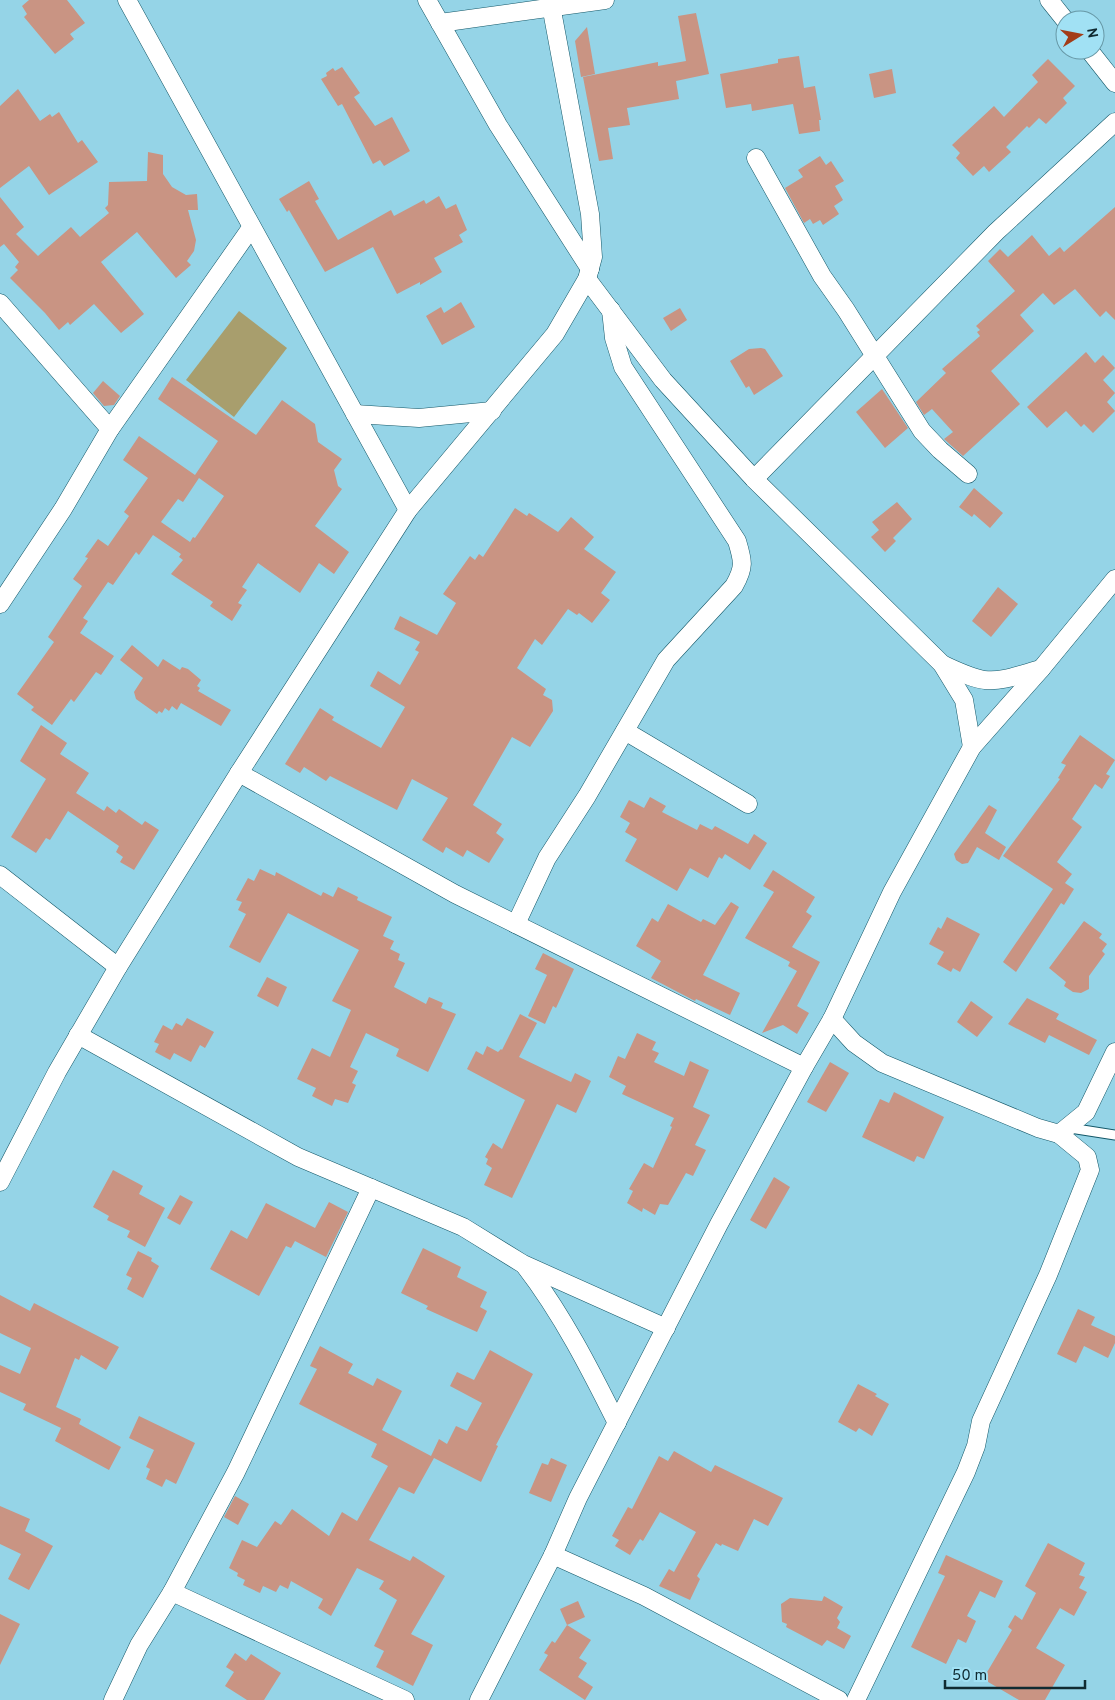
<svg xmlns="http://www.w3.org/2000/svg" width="1115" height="1700" font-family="Overpass,sans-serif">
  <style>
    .green { fill: #a89e6d }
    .building { fill: #c99483; fill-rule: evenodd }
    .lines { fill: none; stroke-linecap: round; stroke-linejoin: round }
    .lane-casing { stroke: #135768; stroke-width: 11 }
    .street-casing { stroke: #135768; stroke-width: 19 }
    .lane { stroke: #fff; stroke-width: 9 }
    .street { stroke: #fff; stroke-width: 18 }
  </style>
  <rect width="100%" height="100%" fill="#95d4e7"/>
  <polygon class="green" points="239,311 287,348 234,417 186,380"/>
  <g class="building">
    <polygon points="29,0 67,0 85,23 70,34 74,39 55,54 24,17 27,14 22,6"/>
    <polygon points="696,13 709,74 676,81 679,99 627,108 630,125 608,128 613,159 599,161 583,77 658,62 658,66 686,61 678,16"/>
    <polygon points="587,27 595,74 581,77 575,41"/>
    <polygon points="799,56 804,88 815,86 821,120 819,120 820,131 799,134 793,104 752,111 751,104 726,108 720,74 778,63 778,59"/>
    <polygon points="1048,59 1075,86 1063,98 1067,103 1046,124 1039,118 1029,128 1027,126 1006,147 1011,152 989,172 984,166 973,176 956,158 960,153 952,145 994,106 1004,117 1038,82 1032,75"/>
    <polygon points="342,67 360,93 354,97 375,126 392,117 410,151 384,166 380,160 373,164 342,104 338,106 321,79 327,76 326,73 333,68 335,71"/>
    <polygon points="892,69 896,93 874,98 869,74"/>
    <polygon points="18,89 40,121 50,114 52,117 59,112 78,143 82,140 98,162 49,195 29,166 0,188 0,106"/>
    <polygon points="148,152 163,155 163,174 172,187 186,195 197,194 198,210 188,210 196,240 194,251 187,261 191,265 176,278 137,232 101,262 144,314 121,333 94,304 70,325 68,322 59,330 45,313 10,278 18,270 15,267 19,262 4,244 0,247 0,197 24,227 16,234 38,256 71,227 80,237 109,213 105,208 108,205 109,182 147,181"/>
    <polygon points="820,156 826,165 831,161 844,181 835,186 843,200 834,206 839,214 823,225 820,220 813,224 810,219 804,223 785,188 803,177 798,170"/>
    <polygon points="309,181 319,199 315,201 338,240 391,210 394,216 424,200 426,204 439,196 446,209 456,204 467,230 459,235 463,242 434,258 442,272 420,285 420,282 397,294 373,247 325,272 289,210 287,212 279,199"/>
    <polygon points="1115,207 1115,320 1106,311 1100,317 1075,289 1054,305 1043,293 1020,315 1034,331 991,371 1020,404 963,456 944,439 953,432 932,409 924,415 916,402 946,373 942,369 980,336 977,332 980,330 976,326 1015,291 988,261 1000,249 1008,257 1032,235 1049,256 1060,247 1064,252"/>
    <polygon points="461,302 475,327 442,345 426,316 441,307 444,313"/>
    <polygon points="680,308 687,320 671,331 663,318"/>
    <polygon points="761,348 765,349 783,376 754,395 749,386 746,388 730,361 749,349"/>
    <polygon points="1086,352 1095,363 1103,355 1115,368 1103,380 1115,393 1107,402 1115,411 1093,433 1084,424 1081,427 1066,411 1047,428 1027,407"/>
    <path d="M172,377l84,58 26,-35 33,24 3,18 24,17 -8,11 4,16 4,3 -27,37 34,26 -15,22 -15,-11 -19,30 -42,-30 -16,24 5,3 -9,13 4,2 -10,16 -22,-15 3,-4 -42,-28 12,-14 -4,-3 2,-3 -28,-19 -14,20 -3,-3 -23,33 -5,-3 -25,36 5,3 -8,12 34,23 -13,19 -5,-3 -22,30 -3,-3 -19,26 -21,-15 3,-3 -17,-13 37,-52 -6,-5 34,-51 -9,-7 15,-21 -3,-1 13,-18 10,7 21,-30 -5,-4 24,-34 -25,-18 16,-24 56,39 23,-34 -60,-42zM199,478l25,18 -29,42 -2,-1 -3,5 -29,-20 17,-23 5,3z"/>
    <polygon points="103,381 120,396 114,405 104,406 93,393"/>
    <polygon points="882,389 908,428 885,448 856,412"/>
    <polygon points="974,488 1003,513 990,528 974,514 972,517 959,507"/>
    <polygon points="897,502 912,519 893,538 896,541 885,552 871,537 879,530 872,522"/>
    <polygon points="515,508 527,516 529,513 558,532 571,517 594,537 584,549 616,572 601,593 610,600 592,623 579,613 577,615 568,609 542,645 535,639 517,668 546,689 543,695 552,700 553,711 530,747 512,737 473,805 502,824 496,833 504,839 489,863 467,850 463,857 446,847 443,853 422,840 448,798 412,779 397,810 330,776 326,781 304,767 300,773 285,764 320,708 334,717 332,720 381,748 405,707 370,686 378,671 400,685 419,652 415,650 420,642 394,629 400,616 437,635 456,603 443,594 470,556 475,560 479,554 483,557"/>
    <polygon points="998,587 1018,604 991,637 972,621"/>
    <polygon points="132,645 158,667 163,659 180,670 182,667 188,669 201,680 197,686 200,688 198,691 231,710 221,726 181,703 177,710 172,706 169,711 165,708 162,713 159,711 157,714 136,699 134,692 143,678 120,660"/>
    <polygon points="41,725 67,743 60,754 89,773 76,793 104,811 107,806 116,813 119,809 142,825 145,821 159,830 134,870 120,862 123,857 116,852 119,846 68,811 50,840 46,838 36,853 11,837 46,779 20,761"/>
    <polygon points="1080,735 1115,760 1106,774 1110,776 1102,789 1095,784 1072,819 1082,827 1057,862 1072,874 1065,883 1074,889 1064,905 1061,903 1016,972 1003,962 1053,889 1003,856 1060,779 1058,778 1066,765 1061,763"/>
    <polygon points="650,797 666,806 662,812 697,830 700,824 712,830 715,826 748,844 754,834 767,843 750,870 725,854 722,859 719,857 708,878 690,868 677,891 625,861 637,839 625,832 630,823 620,817 629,800 644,808"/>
    <polygon points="989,805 997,810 985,833 1006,847 999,860 977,847 968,863 962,864 956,860 954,854"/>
    <polygon points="260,869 275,876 276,872 321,896 323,892 333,897 338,887 358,897 357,900 392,917 383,936 394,941 390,949 400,954 398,960 405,963 394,987 426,1004 429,997 443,1003 441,1008 456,1014 428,1072 396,1056 399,1049 366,1033 350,1067 358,1071 352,1083 356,1085 348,1103 335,1099 332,1106 312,1096 316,1088 297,1079 312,1048 330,1057 351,1010 332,1001 359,950 288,913 260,963 229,947 246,914 238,910 242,902 236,900 248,878 254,881"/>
    <polygon points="773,870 815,897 806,912 812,916 792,947 820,962 797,1006 809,1013 797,1034 783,1025 762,1033 797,971 788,966 790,962 745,938 774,892 763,886"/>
    <polygon points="731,902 739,907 703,975 740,993 730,1015 696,999 695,1001 651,978 661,961 636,946 652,918 658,922 668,904 701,922 703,919 715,925"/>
    <polygon points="947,917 980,934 960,972 953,968 951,972 937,964 944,952 929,944 938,927 941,929"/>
    <polygon points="1084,921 1102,934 1099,938 1107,944 1102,951 1105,954 1089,976 1089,989 1081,993 1073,992 1064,986 1066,982 1049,968"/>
    <polygon points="543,953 574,969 556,1008 553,1006 545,1024 528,1016 547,975 535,969"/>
    <polygon points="267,977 287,987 278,1007 257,996"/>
    <polygon points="1027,998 1059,1014 1056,1019 1097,1040 1089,1055 1049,1035 1045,1043 1008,1024"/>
    <polygon points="971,1001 993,1017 977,1037 957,1022"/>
    <polygon points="520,1014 537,1023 519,1057 571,1082 575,1073 591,1081 576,1113 557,1104 512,1198 484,1185 492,1168 486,1164 488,1159 485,1157 493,1143 502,1149 525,1100 467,1069 476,1051 483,1055 487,1046 498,1052 501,1049 502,1050"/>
    <polygon points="187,1018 214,1032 205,1048 200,1045 191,1062 174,1053 170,1060 155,1052 159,1044 154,1042 163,1025 172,1030 176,1023 182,1026"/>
    <polygon points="637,1033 656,1042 652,1050 659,1053 654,1062 684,1076 690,1061 709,1070 693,1107 710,1115 695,1145 706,1150 693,1176 686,1173 668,1205 660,1204 655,1215 643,1208 642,1212 627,1203 633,1191 629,1189 644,1163 653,1168 672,1127 670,1126 674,1118 622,1094 626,1086 609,1077 618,1056 625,1059"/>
    <polygon points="830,1062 849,1073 826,1112 807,1102"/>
    <polygon points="894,1092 944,1117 924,1159 917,1156 914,1162 862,1137 880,1099 889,1103"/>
    <polygon points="113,1170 143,1186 139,1194 165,1208 145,1247 127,1237 130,1231 107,1220 109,1216 93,1207"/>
    <polygon points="774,1177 790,1187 766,1229 750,1220"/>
    <polygon points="180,1195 193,1202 180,1225 167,1218"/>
    <polygon points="329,1202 348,1212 326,1257 295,1241 291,1248 286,1246 259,1296 210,1269 231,1230 247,1239 266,1203 315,1228"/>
    <polygon points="423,1248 461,1267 457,1277 487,1292 480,1307 487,1311 477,1332 426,1309 428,1306 401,1293"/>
    <polygon points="138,1251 152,1258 151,1261 159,1266 143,1298 127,1289 132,1278 126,1275"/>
    <polygon points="0,1295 30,1311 34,1303 119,1347 106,1370 81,1355 79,1360 75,1358 56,1407 81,1419 79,1424 121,1447 109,1470 55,1441 61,1428 23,1410 26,1404 0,1392 0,1365 20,1374 31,1348 0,1333"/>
    <polygon points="1078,1309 1095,1317 1091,1325 1115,1336 1115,1343 1108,1358 1084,1346 1076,1363 1057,1354"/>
    <polygon points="320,1346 353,1364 348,1373 373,1386 377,1378 402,1391 382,1430 431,1456 439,1439 447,1444 456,1426 467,1431 482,1403 450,1386 457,1372 474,1380 490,1350 533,1374 496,1445 498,1446 481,1482 434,1458 414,1494 399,1487 369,1540 410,1561 413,1556 445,1576 411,1634 433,1645 413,1686 376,1667 384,1651 374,1646 397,1600 379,1589 384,1581 357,1568 331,1616 318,1608 323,1599 291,1581 288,1589 280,1585 276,1592 263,1586 260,1593 243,1585 245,1580 237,1576 238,1573 229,1568 242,1540 257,1547 275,1521 281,1525 292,1509 329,1536 342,1512 357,1521 388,1466 371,1457 377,1444 299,1404 317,1369 310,1366"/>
    <polygon points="858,1384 877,1394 875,1396 889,1404 872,1436 859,1428 856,1432 838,1422"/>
    <polygon points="139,1416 195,1443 176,1484 166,1479 162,1487 146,1479 150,1469 146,1467 154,1450 129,1438"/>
    <polygon points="674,1451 711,1472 715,1465 783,1498 768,1526 754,1519 738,1551 722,1544 721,1546 716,1543 697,1576 700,1579 690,1600 659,1586 669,1569 674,1572 696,1532 660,1512 643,1541 640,1539 630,1555 615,1546 619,1540 612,1536 628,1507 632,1509 659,1456 668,1461"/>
    <polygon points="551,1458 567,1465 551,1502 529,1493 542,1463 548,1465"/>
    <polygon points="235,1496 249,1504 238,1525 224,1517"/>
    <polygon points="0,1506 30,1519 25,1531 53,1546 29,1590 8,1579 21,1554 0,1544"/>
    <polygon points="1048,1543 1085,1563 1079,1575 1085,1577 1079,1588 1087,1592 1074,1616 1060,1608 1036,1648 1065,1665 1045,1700 1019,1700 983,1679 1012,1630 1008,1627 1015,1615 1022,1620 1036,1593 1025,1586"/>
    <polygon points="946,1555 1003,1581 995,1598 980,1591 967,1616 976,1621 966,1643 958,1639 946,1664 911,1647 945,1576 938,1573"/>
    <polygon points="824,1596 843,1607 837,1618 840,1622 837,1628 851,1636 844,1649 827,1640 822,1646 786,1627 787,1624 782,1622 781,1604 790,1598 822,1601"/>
    <polygon points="578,1601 585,1617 567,1625 591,1640 579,1658 587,1663 578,1677 593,1687 585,1700 539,1670 548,1655 544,1653 552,1641 555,1643 567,1625 560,1609"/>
    <polygon points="0,1614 20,1624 0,1665"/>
    <polygon points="235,1653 246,1661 251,1654 281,1673 264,1700 247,1700 225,1686 234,1672 226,1667"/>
  </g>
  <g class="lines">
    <g class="lane-casing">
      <polyline id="lane" points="1070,1128 1115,1135"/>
    </g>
    <g class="street-casing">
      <g id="street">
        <polyline points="127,0 408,510"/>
        <polyline points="427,0 498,125 590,269"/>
        <polyline points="1049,0 1065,20"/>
        <polyline points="440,23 605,0"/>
        <polyline points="1089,50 1115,83"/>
        <polyline points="756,158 822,276 846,310 922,431 940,450 968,474"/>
        <polyline points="587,279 663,380 754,479 942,664 964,700 972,747"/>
        <polyline points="0,303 110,429"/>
        <polyline points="355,414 419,418 492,411"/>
        <polyline points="754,479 996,232 1115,122"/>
        <polyline points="0,604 63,509 110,429 251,228"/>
        <path d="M942,664c48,23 49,19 99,5"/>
        <polyline points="625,731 748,804"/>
        <polyline points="239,773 455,894 804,1067"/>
        <polyline points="0,875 118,967"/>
        <path d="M516,924l31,-66 40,-62 79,-136 68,-74c11,-19 9,-25 3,-45l-114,-174 -9,-29 -3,-28"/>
        <polyline points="832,1019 854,1043 882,1063 1038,1128 1059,1134 1086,1112 1115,1052"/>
        <polyline points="78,1035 298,1157 463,1227 523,1264 666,1328"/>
        <polyline points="0,1182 57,1072 118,967 239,773 408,510 555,334 587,279 593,257 590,214 550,0"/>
        <path d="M525,1266c37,48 65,103 92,157"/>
        <polyline points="553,1555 644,1596 839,1700"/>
        <polyline points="172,1592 405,1700"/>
        <polyline points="113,1700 139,1645 172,1592 236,1472 371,1188"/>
        <polyline points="479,1700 553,1555 578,1498 719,1224 804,1067 832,1019 892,892 972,747 1041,669 1115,579"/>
        <polyline points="856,1700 966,1472 976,1446 981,1421 1048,1275 1090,1170 1087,1157 1059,1134"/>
      </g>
    </g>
    <use href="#lane" class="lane"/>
    <use href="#street" class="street"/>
  </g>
  <g transform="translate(1080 35) rotate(80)"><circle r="24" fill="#a1e1f4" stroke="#6798a6"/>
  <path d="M0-4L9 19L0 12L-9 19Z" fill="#a33d18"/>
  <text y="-8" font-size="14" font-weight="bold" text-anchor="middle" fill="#102b32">N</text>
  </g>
  <path d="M945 1680v8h140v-8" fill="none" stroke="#102b32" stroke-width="2.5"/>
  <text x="952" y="1680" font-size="15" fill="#102b32" stroke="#a1e1f4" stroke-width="4" paint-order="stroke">50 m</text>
</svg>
